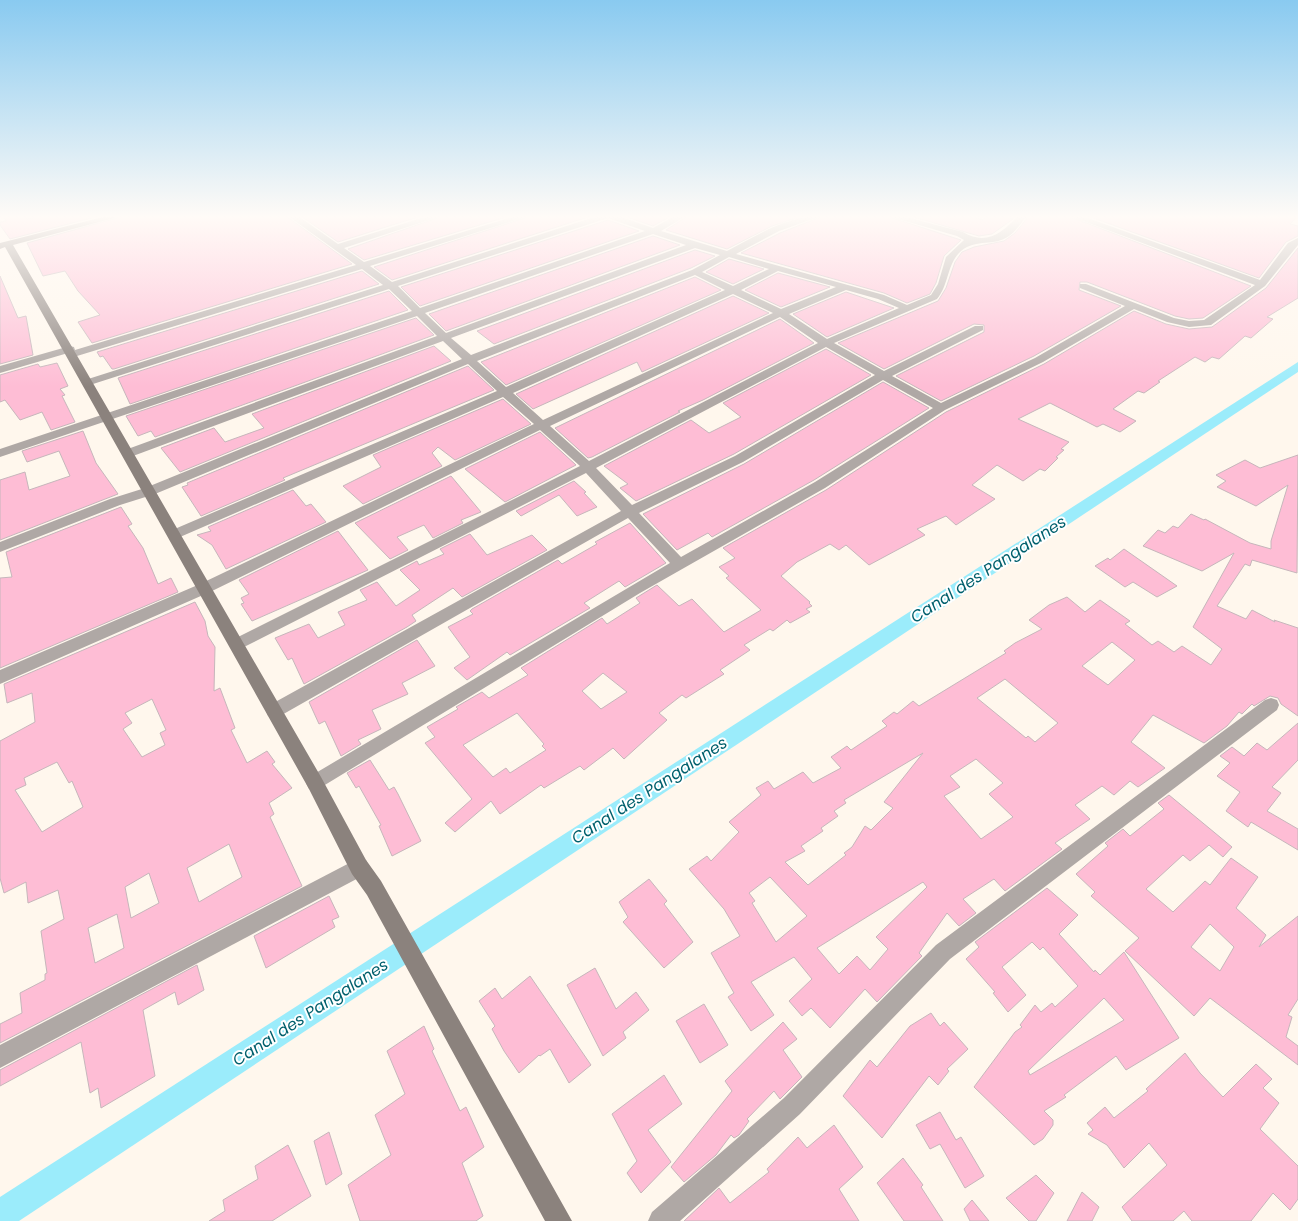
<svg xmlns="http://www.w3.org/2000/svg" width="1298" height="1221" font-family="Poppins,sans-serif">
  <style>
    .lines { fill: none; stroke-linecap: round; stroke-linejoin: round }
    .canal { fill: #9becfb; fill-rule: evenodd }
    .building { fill: #febdd5; stroke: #c6b6bb; fill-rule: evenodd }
    .street { fill: #afa8a5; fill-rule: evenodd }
    .secondary { fill: #8b827d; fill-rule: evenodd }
    .labels { text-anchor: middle; stroke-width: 4; stroke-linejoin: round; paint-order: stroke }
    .water-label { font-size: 16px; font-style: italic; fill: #00606d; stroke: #fff }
  </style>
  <rect width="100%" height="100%" fill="#fff7ed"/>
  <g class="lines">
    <polygon class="canal" points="1298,362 1298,372 19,1221 0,1221 0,1197"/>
  </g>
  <g class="building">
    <polygon points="3,216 25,216 27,219 41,216 99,216 10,239 0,225 0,222 6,221"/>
    <polygon points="124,216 286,216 352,264 92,343 78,322 100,315 78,291 65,271 43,276 27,243"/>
    <polygon points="301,216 421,216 338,242"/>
    <polygon points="443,216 509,216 364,260 348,249"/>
    <polygon points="531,216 591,216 392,280 374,267"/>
    <polygon points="624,216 671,216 653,226"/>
    <polygon points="688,216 802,216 772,226 727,249 666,230"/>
    <polygon points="823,216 886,216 961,240 944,256 936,283 930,294 907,303 884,293 741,253 780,233"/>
    <polygon points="910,216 972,216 982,220 987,216 1005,216 1013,219 992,234 979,236"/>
    <polygon points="1029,216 1068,216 1251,286 1203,318 1189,319 1175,316 1087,282 1080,282 1079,290 1121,306 1034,356 941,401 896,376 984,332 984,325 974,324 884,369 838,343 938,301 946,288 955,262 962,252 974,247 1004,241 1015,233"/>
    <polygon points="1088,216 1298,216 1290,224 1298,226 1298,236 1286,242 1259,278"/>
    <polygon points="608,220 639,231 420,306 401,287"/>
    <polygon points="653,236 680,245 446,331 429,314"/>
    <path d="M1298,248v50l-31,19 6,2 -22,19 -6,-2 -26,23 -7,-2 -7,5 -10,-5 -37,24 2,1 -16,11 -6,-2 -25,18 23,12 -16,11 -17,-8 -6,3 -47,-24 -32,16 51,23 -8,7 3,1 -8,7 2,1 -13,13 -5,-2 -17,12 -26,-16 -25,20 23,14 -39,26 -10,-9 -29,13 8,6 -56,30 -23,-20 -7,5 -9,-6 -33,18 -16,14 29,26 -1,1 3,3 -6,3 4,3 -20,11 -3,-3 -14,11 -3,-2 -26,16 6,5 -30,20 4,4 -38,24 -4,-3 -23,18 8,7 -43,39 -11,-11 -29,22 -4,-4 -36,22 -3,-3 -41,29 -9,-13 -36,31 -10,-9 27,-24 -47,-56 10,-6 -8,-10 31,-18 -2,-2 26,-15 7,6 39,-23 -7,-7 81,-50 5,6 33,-21 -4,-5 21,-13 22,21 13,-7 32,33 37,-22 -35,-32 3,-2 -10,-9 16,-9 -12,-10 103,-58 120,-78 98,-48 90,-53 32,13 23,5 23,-2 54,-39zM603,673l24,19 -26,17 -19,-18zM517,713l27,31 -2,2 4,4 -36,23 -4,-5 -13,9 -30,-32z"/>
    <polygon points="695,250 715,256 691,268 494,344 477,331"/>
    <polygon points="729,259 764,269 733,284 706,272"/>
    <polygon points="362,271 379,284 114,369 112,369 103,356 100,357 97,352"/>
    <polygon points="778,273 830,287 781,307 745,290"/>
    <polygon points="0,276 18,318 26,316 33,355 0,364"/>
    <polygon points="695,277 721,290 506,385 481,362"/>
    <polygon points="389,291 408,310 130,404 118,378"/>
    <polygon points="846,292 894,308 827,337 793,314"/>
    <polygon points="733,296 769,313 642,372 637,362 533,409 516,394"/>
    <polygon points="416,318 434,335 155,437 151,431 138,436 126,416"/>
    <polygon points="780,319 814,343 703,400 678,411 680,412 592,457 588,458 555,428"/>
    <polygon points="434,346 451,361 180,472 161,448 214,428 225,442 264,428 252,414"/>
    <polygon points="826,349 871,375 734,454 636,501 620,488 628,484 604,466 691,420 709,433 741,417 723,403"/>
    <polygon points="57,363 68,386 60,389 65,395 62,396 75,422 51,430 42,412 20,420 5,400 0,402 0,375 38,364 40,367"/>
    <polygon points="468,366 494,390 283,478 285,480 201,516 182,487 188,485 187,483"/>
    <polygon points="883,382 929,408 814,480 712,537 708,533 677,550 643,514 744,464"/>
    <polygon points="503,399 531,424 455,460 438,447 432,453 442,466 363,504 343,486 381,467 373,455"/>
    <polygon points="83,431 96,463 118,494 0,540 0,480 25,472 29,490 70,476 59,451 27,462 22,451"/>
    <polygon points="540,432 576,465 505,502 465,469"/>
    <path d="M1298,455l-1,118 -45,-13 -2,6 -5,-2 -28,42 29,13 6,-9 23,12 -1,-2 24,8v88l-17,-12 -3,-6 -8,-2 -16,10 -2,-2 -10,10 -3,-2 -12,14 -23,17 -51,-28 -22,27 34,26 -27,19 -8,-6 -16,14 -12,-9 -27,19 15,14 -35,24 7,6 -57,42 -11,-12 -31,20 13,14 -17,13 -12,-13 -28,40 3,3 -45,46 -12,-13 -35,39 -19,-20 -9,8 -13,-15 23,-22 -18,-22 -43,25 23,33 -23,16 -23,-34 6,-4 -23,-40 29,-17 -16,-27 -35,-40 18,-13 4,5 28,-29 -10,-10 32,-27 -5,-7 12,-7 6,8 29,-17 10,11 28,-15 -10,-11 16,-11 4,4 36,-24 -5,-5 12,-9 3,2 16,-13 6,5 87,-53 -2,-2 11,-8 27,-14 -13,-9 20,-15 18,-8 18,15 15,-12 30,21 -5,3 27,21 6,-4 16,11 8,-6 29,19 11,-16 -29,-22 41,-74 -32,18 -59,-25 15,-16 7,3 8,-7 5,2 13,-14 13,6 1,-1 45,24 21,6v-8l17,-56 -32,21 -39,-19 9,-6 -10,-6 29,-15 15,8zM1112,642l23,18 -27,25 -26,-19zM1005,679l53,44 -23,19 -7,-6 -2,2 -49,-40zM923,753l-39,49 9,6 -22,22 -6,-4 -13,21 -8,6 2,2 -38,30 -23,-23 20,-11 -4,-5 22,-15 -2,-3 17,-12 -4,-5 12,-8 -2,-3zM976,759l27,24 -14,11 24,23 -32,22 -37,-43 16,-9 -10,-11zM770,877l37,39 -31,26 -24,-39 3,-2 -6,-8zM923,882l4,5 -51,50 12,12 -18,21 -13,-14 -18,18 -22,-26z"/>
    <polygon points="451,476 481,512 461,520 463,523 433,538 424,525 397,537 408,550 390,559 355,523"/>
    <polygon points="574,481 586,492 584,493 597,507 577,516 559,495 521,516 516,511"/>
    <polygon points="293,490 306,506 311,504 326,522 226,569 212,545 197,535 211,531 208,527"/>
    <polygon points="121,507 132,524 128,526 143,548 158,584 171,578 178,592 0,668 0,578 12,577 6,552"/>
    <polygon points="630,523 666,563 625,587 619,581 584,603 590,608 510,655 507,652 467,680 454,668 470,657 448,627 473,614 470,611 472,609 558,560 562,564 597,544 595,542"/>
    <polygon points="338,531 368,570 252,621 241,604 244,603 241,598 249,594 239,580"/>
    <polygon points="470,534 487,555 532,535 547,550 462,597 453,588 412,615 416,621 407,627 304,684 292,658 288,660 275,638 309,624 318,638 345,625 338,612 367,600 360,590 377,582 396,606 420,590 400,570 417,561 419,565 444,554 440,549"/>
    <polygon points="1124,549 1177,586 1157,597 1133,582 1125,587 1095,566 1108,558 1110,560"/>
    <path d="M195,602l10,19 3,15 7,11 -1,44 6,-3 15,40 -4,2 16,33 20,-12 8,11 -3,2 20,24 -23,15 5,11 -4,3 32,69 -302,157v-19l22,-11 -2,-20 25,-13v-6l2,-1 -6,-42 23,-12 -6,-29 -30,13 -2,-21 -22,11 -4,-15v-137l35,-19 -3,-29 -25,10 -3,-19zM152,699l14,31 -6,3 5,12 -23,12 -19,-28 9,-6 -7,-10zM57,762l12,21 3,-2 11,26 -41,25 -27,-42 11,-5 -2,-7zM229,844l13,33 -43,25 -12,-34zM149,873l10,30 -28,15 -6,-31zM117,914l7,34 -29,15 -7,-35z"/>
    <polygon points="417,640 435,666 402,683 408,694 372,710 381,729 358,740 361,744 341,756 325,721 319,724 309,702"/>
    <polygon points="1298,723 1298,760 1272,787 1281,793 1267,811 1298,829 1298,850 1251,822 1248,827 1226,811 1240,792 1217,776 1230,763 1220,756 1232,747 1244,756 1257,743 1267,750"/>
    <polygon points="370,760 389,790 394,787 398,794 421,841 392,856 379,826 381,825 359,786 356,788 347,773"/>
    <path d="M1169,795l63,52 -9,10 -14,-12 -19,16 -7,-6 -37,34 27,23 32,-31 5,4 21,-27 27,19 -22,31 30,27 -7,12 39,-31v83l-10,16 4,2 -6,20 12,9v19l-88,-67 -16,18 -69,-65 14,-13 -48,-42 4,-4 -19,-18 32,-28 -3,-3 18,-14 7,7 34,-27 -6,-6zM1210,924l24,23 -14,24 -29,-24z"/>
    <polygon points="649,879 667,901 664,904 693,942 664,968 623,922 628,917 619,902"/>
    <path d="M1047,888l31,27 -19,19 35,38 1,-2 5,5 24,-23 55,86 -53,32 -10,-14 -52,39 2,2 -22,14 9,9v5l-10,14 -9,6 -60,-58 41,-55 7,-5 -2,-2 15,-20 6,7 11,-9 3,4 23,-21 -35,-39 -3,3 -8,-8 -30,25 24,28 -18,17 -15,-19 2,-1 -29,-33 13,-12 -4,-5zM1104,998l20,22 -94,55 -2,-4z"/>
    <polygon points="329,896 339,917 332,920 335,927 266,968 254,936"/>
    <polygon points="197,965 204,990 178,1005 175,992 143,1010 155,1076 101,1108 98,1088 90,1093 81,1042 0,1086 0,1070"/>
    <polygon points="595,968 616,1009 636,992 649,1010 623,1032 626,1038 603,1056 567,985"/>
    <polygon points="530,976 591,1065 569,1083 550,1049 540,1056 539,1055 519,1073 504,1051 492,1029 495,1026 479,1001 495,988 502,999"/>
    <polygon points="704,1004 728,1045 700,1063 676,1021"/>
    <polygon points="931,1013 940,1026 944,1022 968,1049 947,1069 949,1071 938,1085 929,1076 882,1138 843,1096 870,1060 877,1067 910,1026"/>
    <polygon points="783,1022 797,1039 783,1050 802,1077 780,1099 774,1091 747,1119 749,1121 739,1135 734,1138 731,1135 716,1155 684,1182 671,1167 732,1091 725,1081"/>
    <polygon points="424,1026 434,1049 432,1051 460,1111 466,1107 484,1147 462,1163 483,1216 476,1221 360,1221 348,1185 391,1155 375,1115 405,1094 387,1051"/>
    <polygon points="1185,1053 1200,1073 1223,1097 1256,1064 1272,1079 1263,1088 1279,1103 1260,1129 1298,1166 1298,1199 1290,1210 1273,1193 1251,1221 1192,1221 1184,1211 1173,1221 1132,1221 1122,1207 1167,1165 1149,1143 1124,1168 1107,1145 1088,1134 1093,1130 1087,1123 1105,1107 1114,1118 1148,1091 1146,1089"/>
    <polygon points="664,1075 682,1104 648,1130 671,1162 641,1193 627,1173 637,1161 612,1114"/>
    <polygon points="940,1112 956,1140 961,1137 984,1176 965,1188 940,1144 930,1149 916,1125"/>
    <polygon points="834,1125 863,1167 839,1189 859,1221 684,1221 719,1188 730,1203 769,1172 767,1169 798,1137 807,1148"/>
    <polygon points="329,1132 342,1174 326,1185 314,1141"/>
    <polygon points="288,1145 311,1196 272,1221 209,1221 225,1211 223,1200 258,1179 255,1166"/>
    <polygon points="903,1158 923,1185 921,1187 943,1221 904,1221 877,1183"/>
    <polygon points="1036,1175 1054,1193 1036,1221 1029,1221 1006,1198"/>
    <polygon points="1082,1192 1099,1207 1092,1221 1067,1221"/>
    <polygon points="972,1200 989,1221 970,1221 964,1209"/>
  </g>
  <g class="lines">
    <g class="street">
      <path d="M288,216h10l40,28 90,-28h13l-97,32 20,14 152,-46h13l-159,50 22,16 206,-66h20l35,12 22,-12h11l-25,15 66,20c31,-16 59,-35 94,-35l-42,15 -43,23 148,41 23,10 24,-10 7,-11 8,-27 18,-17 -7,-4 -69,-20h14l61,16c23,14 39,1 55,-16h9c-5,6 -12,16 -18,20 -15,11 -32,2 -48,15 -14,12 -12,34 -24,48l-103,44 50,28 91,-45h8v4l-91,46 49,27 94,-45 90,-52 -45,-18v-4h6l88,34 15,3 15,-1 51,-35 -185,-69h12l178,64 28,-37 10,-5v7l-33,41 -54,39 -22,2 -22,-5 -33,-13 -91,53 -98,48 -120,78 -185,105 -325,198 -6,-2 -3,-6 3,-6 361,-214 -42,-45 -348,198 -6,2 -6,-2 -2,-5 2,-5 353,-195 -35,-38 -344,175 -5,2 -5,-2 -3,-4 3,-4 348,-174 -40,-36 -330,162 -210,92v-14l200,-86 334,-160 -31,-27 -323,140h-10l-2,-3 2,-3 327,-140 -29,-27 -313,130 -35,11 -120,47v-10l110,-43 35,-11 317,-129 -19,-18 -310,115h-8l-2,-3 2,-3 312,-114 -20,-20 -417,141v-8l412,-138 -23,-22 -296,95h-8l-2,-2 2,-2 298,-95 -21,-16 -285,87h-8l-1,-3 -68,20v-7l70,-20 4,1 1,3 281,-85zM608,218l37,13 -225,77 -22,-22zM653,234l33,11 -240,88 -21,-20zM695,248l25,7 -28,15 -221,85 -20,-17zM729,257l40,12 -36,17 -31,-14zM778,271l58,16 -55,22 -40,-19zM695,275l30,15 -219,97 -29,-26zM846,290l32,9 21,9 -72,31 -38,-25zM733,294l40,19 -230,107 -30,-27zM780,317l38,26 -229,118 -39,-35zM826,347l49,28 -140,81 -103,49 -36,-37zM883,380l50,28 -118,74 -134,75 -42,-44 104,-51z"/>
      <polygon points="1271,698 1277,700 1279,705 1277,710 950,959 800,1114 680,1221 648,1221 652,1212 784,1098 936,945 1265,700"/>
      <polygon points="359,858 366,860 369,867 366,874 0,1068 0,1045"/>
    </g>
    <polygon class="secondary" points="107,216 122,216 13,245 321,777 366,860 381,881 572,1221 545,1221 367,895 352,874 309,789 5,247 0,249 0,243"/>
  </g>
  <linearGradient id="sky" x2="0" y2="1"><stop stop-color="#89caf0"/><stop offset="0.56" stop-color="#fffbf7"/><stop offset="1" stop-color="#fffbf7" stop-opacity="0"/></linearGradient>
  <rect width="1298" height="387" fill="url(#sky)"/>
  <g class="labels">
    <g class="water-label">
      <text transform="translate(988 569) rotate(-33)" y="6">Canal des Pangalanes</text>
      <text transform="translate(649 790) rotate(-33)" y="6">Canal des Pangalanes</text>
      <text transform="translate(310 1012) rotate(-33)" y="6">Canal des Pangalanes</text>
    </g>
  </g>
</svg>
